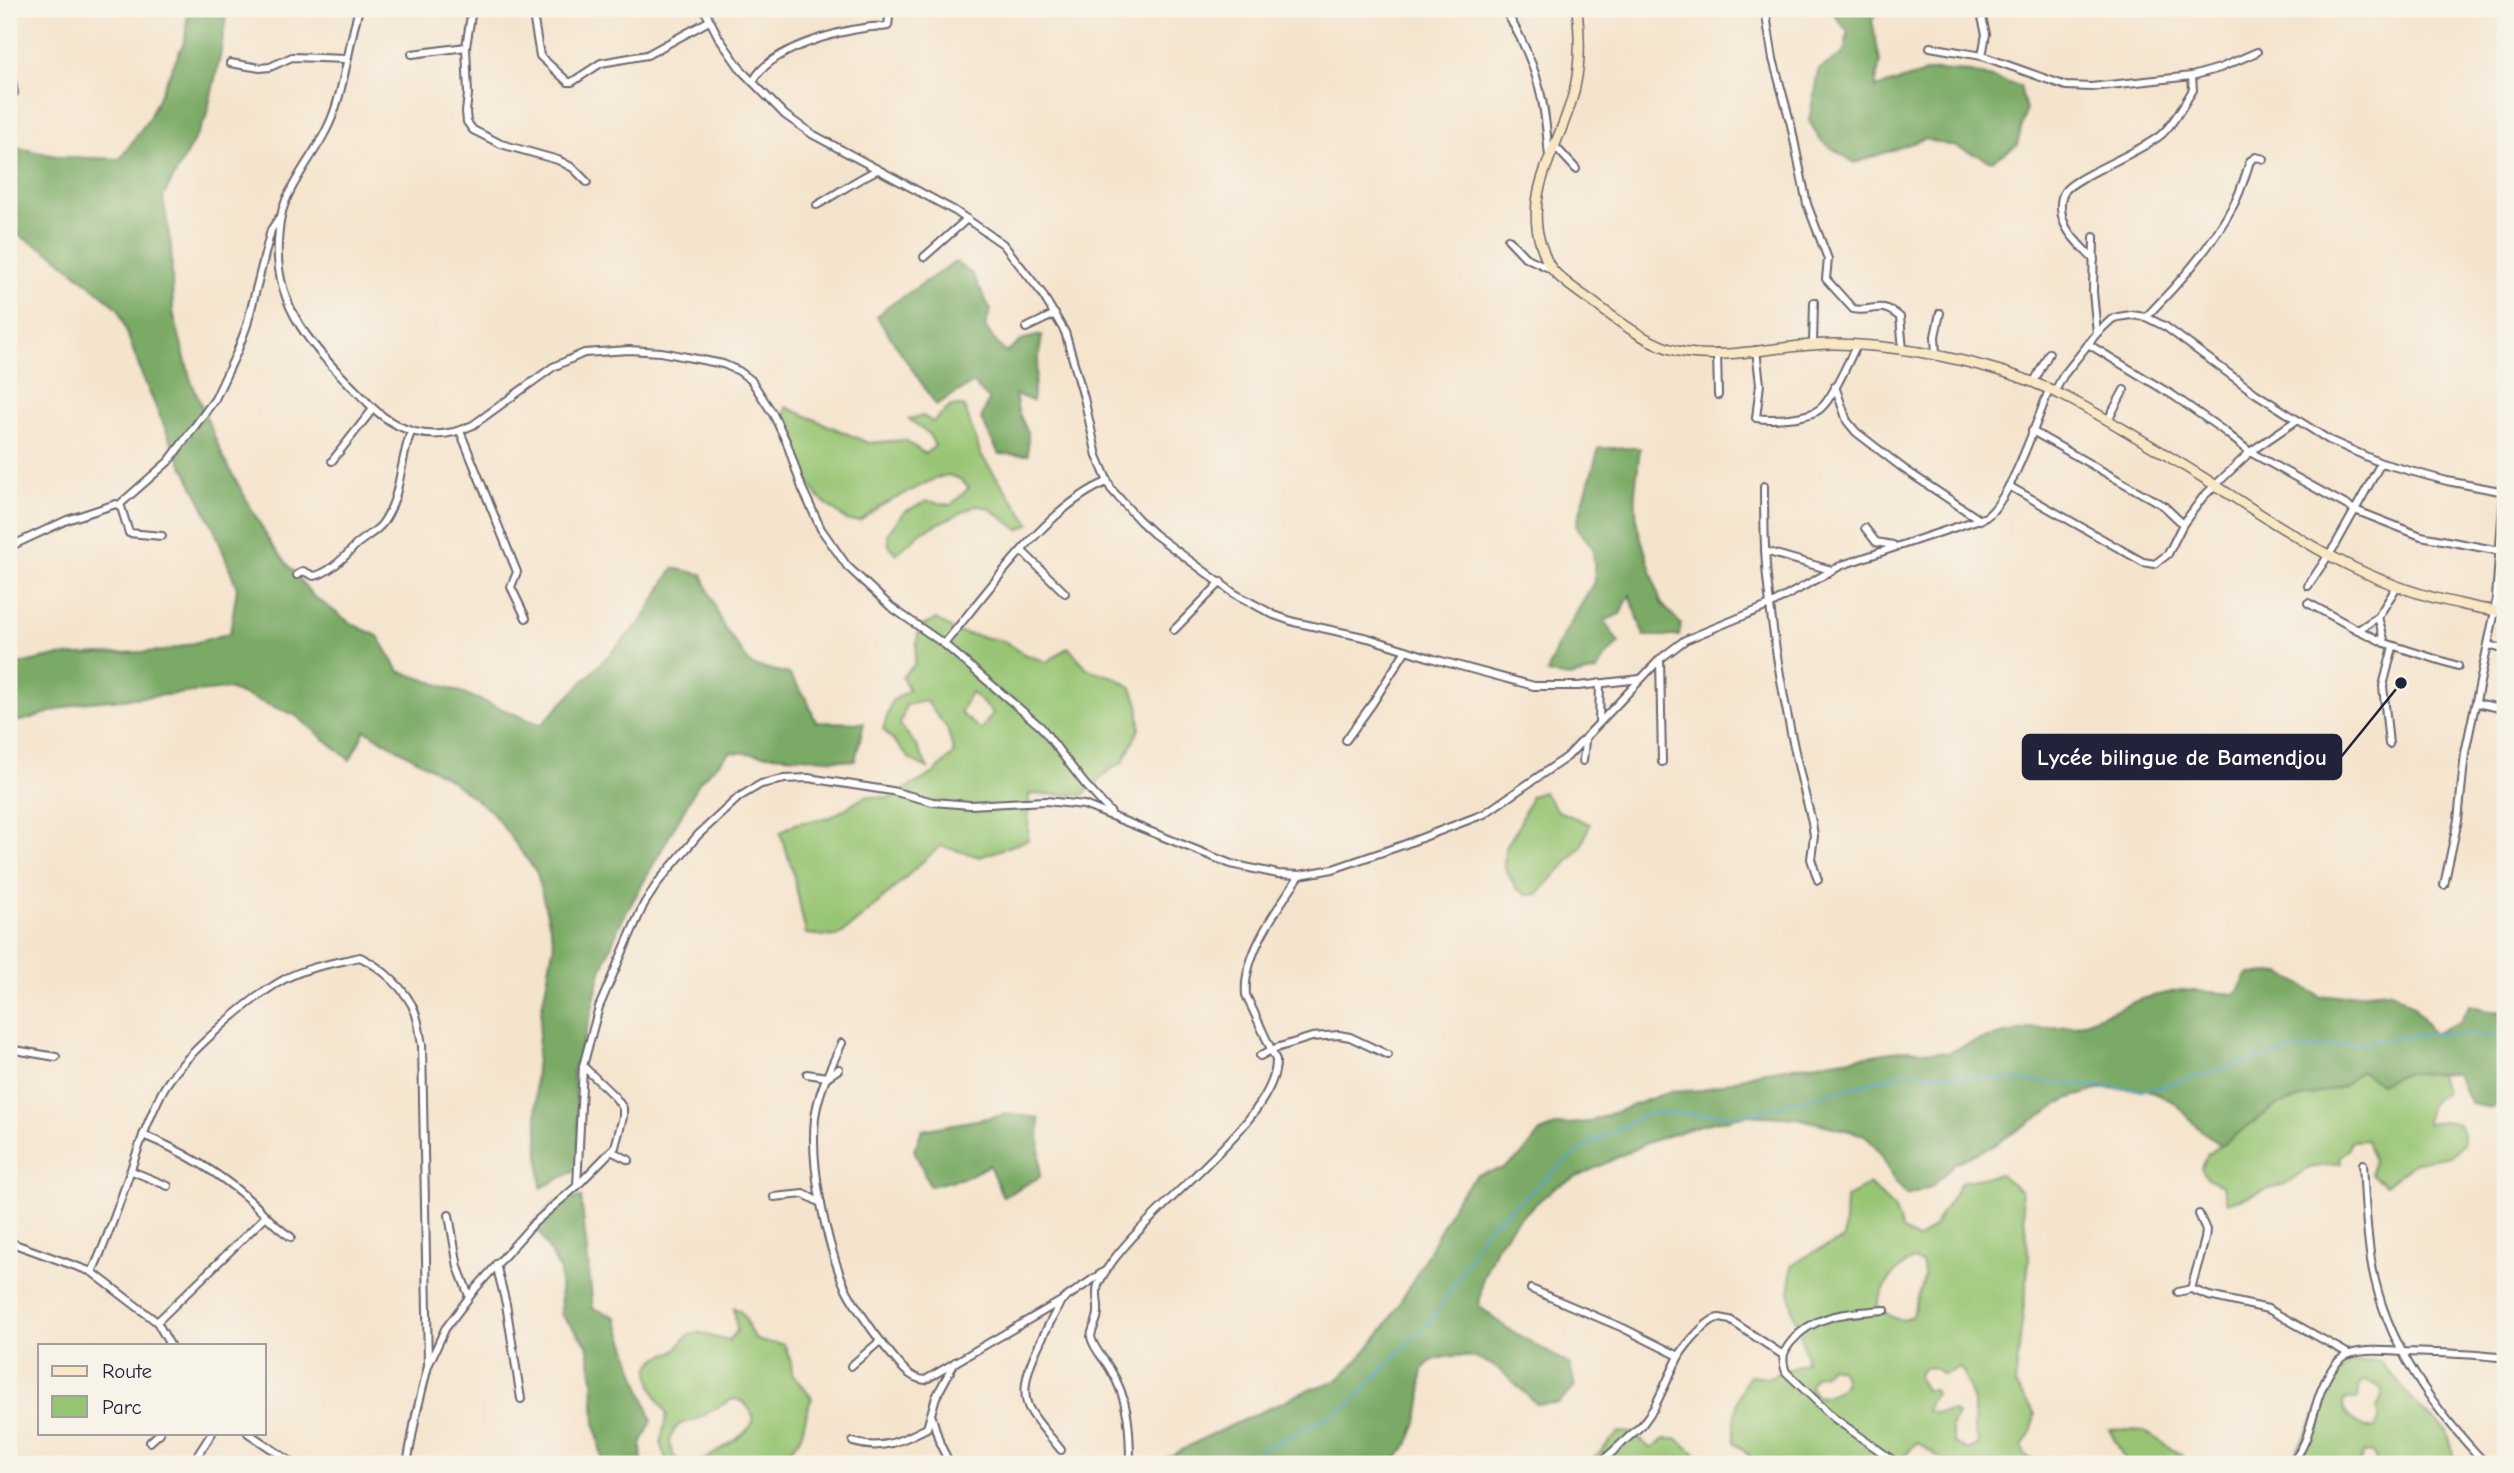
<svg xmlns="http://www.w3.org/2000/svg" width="2514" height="1473" font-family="'Comic Neue',sans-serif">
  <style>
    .green { fill: #98c573; stroke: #5d7457; stroke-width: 2; fill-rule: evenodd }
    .forest { fill: #7aaa65; stroke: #4e6650; stroke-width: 2 }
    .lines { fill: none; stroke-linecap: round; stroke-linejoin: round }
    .stream { stroke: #52a6ce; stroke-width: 2 }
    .minor-casing { stroke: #6c666e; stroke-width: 10 }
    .secondary-casing { stroke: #6c666e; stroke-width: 12 }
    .minor { stroke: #fff; stroke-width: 6 }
    .secondary { stroke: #f9e7c3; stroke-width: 9 }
    .leader { fill: none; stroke: #22223b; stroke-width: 2.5 }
    .callout-dot { fill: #22223b; stroke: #f7f3e8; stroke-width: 2.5 }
    .callout { fill: #22223b; stroke: #22223b; stroke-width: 2.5 }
    .callout-label { font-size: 23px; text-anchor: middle; font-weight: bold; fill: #fff }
  </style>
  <rect width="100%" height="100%" fill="#f7f3e8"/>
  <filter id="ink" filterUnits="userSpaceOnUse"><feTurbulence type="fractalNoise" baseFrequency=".0143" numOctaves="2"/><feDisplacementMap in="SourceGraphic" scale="14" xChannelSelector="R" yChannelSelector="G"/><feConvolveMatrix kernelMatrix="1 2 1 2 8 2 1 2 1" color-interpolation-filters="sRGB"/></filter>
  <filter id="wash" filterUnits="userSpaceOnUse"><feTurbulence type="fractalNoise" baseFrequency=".00686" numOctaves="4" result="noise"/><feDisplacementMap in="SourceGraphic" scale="28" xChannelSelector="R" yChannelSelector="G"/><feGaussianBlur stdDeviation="1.57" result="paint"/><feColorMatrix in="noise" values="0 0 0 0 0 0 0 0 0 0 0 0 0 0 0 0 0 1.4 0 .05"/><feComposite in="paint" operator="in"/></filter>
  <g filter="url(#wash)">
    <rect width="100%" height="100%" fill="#f5e4cd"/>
    <g class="green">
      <polygon points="951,406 964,406 981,455 1030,524 1019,530 989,508 977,505 923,531 896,554 889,545 888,533 904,512 927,501 951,505 969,488 960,479 948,475 936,478 880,506 860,521 848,521 819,498 805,477 795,440 784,417 786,407 868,443 905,440 925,454 935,446 929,434 909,419 923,416 933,422"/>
      <path d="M936,619l21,13 47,9 20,13 23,8 21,-15 20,22 28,9 16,10 6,16 2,23 -17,35 -12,7 -28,26 -54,-1 -1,46 -48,17 -39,-11c-36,29 -66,64 -104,91l-31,-3 -14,-66 -12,-35 14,-9 37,-7 35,-21 24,2 44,-25 20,-20 -7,-25 -21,-27 -20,4 -6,20 16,20 12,23 -17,-8 -28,-31 9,-28 17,-11 -7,-13 12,-12 5,-37zM971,692l22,21 -12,17 -21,-17z"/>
      <polygon points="1543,792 1558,811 1590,824 1581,847 1538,894 1526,895 1516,888 1504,866 1505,848 1518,828 1531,796"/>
      <path d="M2360,1070l21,13 24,-10h33l7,20c-12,7 -19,15 -19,30l19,-2 14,3 4,10v10l-12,12 -35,6 -30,23 -15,-11 2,-13 -6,-21 -16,1 -3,9 -8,6 1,7 -32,5 -24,16 -58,19 -4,-18 -16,-6 -6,-11 5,-12 71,-51 30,-10z"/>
      <path d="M2000,1174l21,17 8,69 -14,125 20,29 -3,16 -10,17 3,8 13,9h-90l-31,-22 -20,22h-139l-24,-22c-1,-23 2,-48 16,-67l19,2 37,-15c-1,-18 -7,-30 -12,-47 -5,-17 -5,-33 -2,-50l24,-14 28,-12 2,-41 23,-14 25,24 8,21 15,11 17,-14 27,-44zM1913,1260l9,3c7,17 -6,35 -10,53 -13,10 -25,-2 -35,-11 8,-20 16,-36 36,-45zM1830,1367l10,2c12,18 -5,25 -21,28l-4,-2 -5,-10 5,-9 9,-2zM1926,1367l10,2 7,6 16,-7 4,3 11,35v24l5,14 -11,6 -14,-7 -3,-16 6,-13 -4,-3 -18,2 -8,-2 3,-10 6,-7 -2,-4h-9l-7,-12 1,-5z"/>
      <path d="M734,1308c16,6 11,21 22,31 6,5 20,4 28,5l7,18 1,12 20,24c-6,13 -6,21 -10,34 -4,13 -17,23 -26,32h-106c-14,-18 -8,-28 -3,-49 -13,-24 -35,-56 7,-63 24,-33 22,-15 55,-12l8,-9zM733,1399c8,0 12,4 17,11 13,17 -20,33 -32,41 -7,5 -15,11 -24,12 -21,4 -31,-20 -18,-35 5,-7 11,-5 19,-8 13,-6 24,-15 38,-21z"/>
      <path d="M2380,1361l40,47 27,23 10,33h-82l1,-8 -5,-4 -8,1 -3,11h-71l19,-32 21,-44 20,-25zM2364,1381l13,4 5,5v6l-5,12 2,13 -5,8c-13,-2 -35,-13 -30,-29l14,-1 1,-12z"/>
      <polygon points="2109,1429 2144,1431 2195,1464 2127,1464"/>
      <polygon points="1619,1432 1633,1433 1651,1449 1664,1439 1677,1439 1695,1453 1697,1464 1584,1464 1598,1454"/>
    </g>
    <g class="forest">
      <polygon points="188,9 227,9 220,57 206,118 163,197 171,246 173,312 191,381 223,457 271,544 312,595 352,624 378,636 399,671 458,691 541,725 642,621 673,568 702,574 722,624 751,665 789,674 807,700 816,722 864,723 855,761 730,752 700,781 620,924 601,971 588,1026 573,1072 578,1111 579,1169 541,1188 535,1080 541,1013 554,943 537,873 492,812 446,777 365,730 350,760 295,715 228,689 80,703 25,720 9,723 9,666 56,656 165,651 230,633 237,588 214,528 175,450 143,378 118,308 54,255 9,230 9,146 61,157 120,159 148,120 185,40"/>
      <polygon points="1830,9 1880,9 1872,20 1880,61 1875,88 1936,70 1971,72 2020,86 2026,110 2017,145 1992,161 1956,147 1924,139 1855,163 1821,141 1809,121 1818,70 1844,53 1848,32"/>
      <polygon points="955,262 972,274 991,310 985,326 994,340 1006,353 1024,339 1042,335 1032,401 1015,394 1018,411 1028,433 1028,455 999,454 981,419 989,399 973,383 936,405 877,317 886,308"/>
      <polygon points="1599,448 1640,448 1635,492 1637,525 1661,603 1681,624 1679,636 1644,636 1630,595 1620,614 1604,621 1619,643 1603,659 1597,671 1568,677 1547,673 1557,647 1595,580 1593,548 1576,526"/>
      <path d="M2282,973l39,24 69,-6 23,14 20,29 26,-12 11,-17 19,6 16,1v85l-12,11 -22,-4 -14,-30 -52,-1 -24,10 -21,-12 -16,15 -67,19 -56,40 -23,-17 -24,-26 -26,-12 -44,-2 -37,11 -75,47 -37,17 -24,24 -24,8 -13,-15 -13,-26 -16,-19 -68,-17 -50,-3 -46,10 -52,17 -95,46 -37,32 -21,27 -13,31 -4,28 28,22 63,37 5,22 -17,16 -21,1c-30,-27 -52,-57 -96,-46 -8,2 -13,3 -17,11 -5,9 -1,22 -3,32 -3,23 -12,54 -35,63h-230l48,-26 63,-29 43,-20 25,-7 24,-23 26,-32 28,-46 44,-83 20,-23 27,-7 18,-13 18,-23 18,-7 31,-3 80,-30 34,-2 62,-19 141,-21 41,3 32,-13 49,-11 47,-3 69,-28 37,-8 55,4 12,-20z"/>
      <polygon points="1009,1114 1039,1118 1040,1177 1003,1197 989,1165 967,1177 930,1186 914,1150 922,1130"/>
      <path d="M581,1197l12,111 23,9 36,104 -11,23 1,20h-39l-8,-41 -2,-45 -6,-34 -26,-30 -1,-43 -23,-43c12,-23 16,-30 44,-31z"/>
    </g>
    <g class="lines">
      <polyline class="stream" points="1233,1464 1347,1407 1437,1313 1485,1230 1563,1164 1591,1143 1649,1113 1747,1115 1910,1072 2148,1090 2284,1052 2433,1034 2505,1036"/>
    </g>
  </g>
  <g filter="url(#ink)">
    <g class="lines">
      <g class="minor-casing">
        <g id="minor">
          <path d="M359,9c-10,33 -13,70 -25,103 -11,32 -35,57 -48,88 -6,14 -7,27 -8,42 -4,72 43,113 90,161 29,30 66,41 105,22l80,-58 31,-14 45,-3 32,2 62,12 16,7 12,9 22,34 14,29 15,45 19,41 26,37 44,41 53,37 97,83 43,56 27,30"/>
          <polyline points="472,9 466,47 468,94 466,112 467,122 473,130 501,144 558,160 573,168 587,182"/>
          <polyline points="532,9 540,56 568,82 572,82 601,63 647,55 709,21"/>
          <polyline points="704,9 719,38 742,71 785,115 812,134 955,211 1003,244 1041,292 1065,332 1084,398 1097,456 1111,489 1139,520 1154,534 1235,594 1274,615 1294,622 1368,638 1434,659 1534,686 1578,686 1640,679"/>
          <path d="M1504,9c17,26 32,60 38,91 4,19 5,37 7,56"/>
          <path d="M1765,9l8,50 18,66 16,79 21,55 -2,20 27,30c22,4 25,-10 47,8l3,33"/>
          <polyline points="1980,9 1986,34 1982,56"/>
          <polyline points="1930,47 1982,56 2066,86 2091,87 2192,76 2220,68 2257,52"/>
          <polyline points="412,54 466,47"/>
          <polyline points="9,60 14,93"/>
          <polyline points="230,63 260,68 270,67 292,57 346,59"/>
          <path d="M753,82c15,-33 84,-51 118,-55 6,-1 11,1 17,-1l2,-17"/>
          <polyline points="1554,145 1576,169"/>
          <path d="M817,205c21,-12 39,-25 60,-35"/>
          <polyline points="1508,239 1525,257 1551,269"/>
          <polyline points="924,257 967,219"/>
          <path d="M2094,260c-9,-10 -22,-21 -28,-33 -5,-10 -8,-26 -1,-36 9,-14 77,-39 97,-57 13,-12 21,-29 31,-44l-1,-14"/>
          <path d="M2146,317c33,-34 64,-68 87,-111 8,-14 12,-30 17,-45l6,-4 8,2"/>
          <polyline points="1026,328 1055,314"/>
          <polyline points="2097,333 2112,319 2118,317 2131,315 2146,317 2166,327 2255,393 2329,440 2381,463 2447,481 2505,492"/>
          <polyline points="1813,344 1814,302"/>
          <polyline points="2088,344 2174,396 2224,431 2250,452 2355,510 2381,463"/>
          <path d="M1756,350l4,34 -4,34c15,2 53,1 65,-10 12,-10 28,-48 36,-64"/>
          <polyline points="1717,353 1718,395"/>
          <polyline points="1936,356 1935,336 1940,313"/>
          <polyline points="2034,382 2049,353"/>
          <polyline points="1835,386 1847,421 1856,432 1904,469 1980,520"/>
          <polyline points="2055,391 2063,376 2097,333 2093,292 2094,237"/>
          <polyline points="2108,420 2124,390"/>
          <polyline points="460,431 517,572 511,587 526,618"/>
          <polyline points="2032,431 2164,506 2183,524"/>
          <polyline points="332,461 373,409"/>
          <path d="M1764,486c0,31 0,61 3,92 8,83 24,164 45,244l2,14 -3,23 7,21"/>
          <polyline points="2009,486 2143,562 2155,564 2168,554 2183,524 2203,497 2250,452 2297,420"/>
          <polyline points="119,505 169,461 215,399 237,352 247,325 271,230 279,218"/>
          <polyline points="1865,528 1876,542 1893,545"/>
          <polyline points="9,547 67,520 116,504 121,507 129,533 162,536"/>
          <polyline points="1022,551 1065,593"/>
          <polyline points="1765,551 1831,570"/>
          <path d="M297,575l6,-4 11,5c15,-3 29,-17 39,-28 8,-9 22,-15 29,-24 20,-27 17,-62 29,-92"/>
          <polyline points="2308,586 2336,544 2355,510 2421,536 2505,552"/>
          <polyline points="2308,603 2358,630 2378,617 2396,588"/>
          <polyline points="2378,617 2385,643 2458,666"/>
          <polyline points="1174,630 1221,582"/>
          <polyline points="2358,630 2385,643"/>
          <path d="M944,644c42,-50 103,-138 163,-162"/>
          <polyline points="2489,645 2505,650"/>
          <polyline points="1660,659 1662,762"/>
          <polyline points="2476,703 2505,709"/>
          <polyline points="1599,722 1600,683"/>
          <polyline points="1346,740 1372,704 1406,650"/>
          <polyline points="2389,744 2383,686 2393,647"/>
          <polyline points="1583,761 1585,741"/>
          <polyline points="2444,885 2458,820 2465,753 2495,611 2504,492"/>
          <path d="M842,1043c-11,24 -24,49 -27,75 -5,48 10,118 27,162 6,17 32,53 43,67 11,12 22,32 40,33l136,-79 44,-30"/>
          <polyline points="9,1049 56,1057"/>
          <polyline points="1260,1056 1273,1049 1312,1037 1339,1035 1350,1037 1388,1055"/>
          <polyline points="807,1074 827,1077 839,1069"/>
          <path d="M143,1135c37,15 73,36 103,62 16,13 27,29 45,40"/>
          <polyline points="611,1151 629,1160"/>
          <path d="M2363,1164c2,34 3,68 9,102 14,78 61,142 114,198"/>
          <polyline points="132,1171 168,1186"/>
          <polyline points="577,1186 615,1147 623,1117 623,1108 615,1097 583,1066"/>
          <polyline points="774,1197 804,1194 821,1203"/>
          <polyline points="449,1215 458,1267 469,1296"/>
          <polyline points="9,1242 92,1272 157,1322 170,1345"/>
          <polyline points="496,1264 506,1304 521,1399"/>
          <path d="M92,1272c28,-58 41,-122 70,-180 18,-34 87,-93 121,-112 23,-13 52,-17 77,-23 21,10 47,33 55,55 4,10 5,23 7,33l6,319"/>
          <path d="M1531,1289l92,39 56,28c6,-10 29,-38 40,-38 3,0 9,2 11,2l53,35"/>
          <polyline points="2191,1289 2205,1239 2206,1230 2199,1214"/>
          <polyline points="2178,1292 2191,1289 2209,1296 2268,1309 2349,1354"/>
          <path d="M1060,1303c-13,28 -47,78 -30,107 8,14 21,27 31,40"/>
          <path d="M1885,1310c-34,3 -70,3 -93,31 -9,10 -11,18 -6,31l48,46 64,46"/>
          <polyline points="157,1322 266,1216"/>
          <polyline points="851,1366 880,1341"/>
          <polyline points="932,1417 940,1444 950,1464"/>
          <polyline points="248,1433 294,1464"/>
          <polyline points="150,1442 160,1433"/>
          <path d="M853,1442c29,9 48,-1 74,-14l9,-31 19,-35"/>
          <polyline points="1529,1460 1532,1464"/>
          <polyline points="192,1464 212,1433"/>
          <path d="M407,1464l9,-49 12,-49 17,-37 31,-41 58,-65 43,-37 6,-120 16,-59 31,-72 14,-31 15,-23 39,-46 41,-38 22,-13 23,-5 24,-1 84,13 41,11 37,3 76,-4 38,4 147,59 47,10 22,1 33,-6 70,-24 81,-31 83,-57 93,-98 25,-19 85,-35 72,-40 144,-48c25,-18 51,-98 64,-129"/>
          <path d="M1130,1464c0,-33 -1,-65 -20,-95 -6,-11 -16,-19 -19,-32 1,-9 7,-16 7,-25 1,-9 -3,-18 0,-27 30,-67 180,-160 178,-225l-30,-65c-4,-39 33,-89 54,-120"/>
          <polyline points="1599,1464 1642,1425 1654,1408 1679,1356"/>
          <path d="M2290,1464c21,-20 21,-52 33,-78 5,-12 14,-28 27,-32 16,-5 37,-3 54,-2 34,1 67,1 101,6"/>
        </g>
      </g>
      <g class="secondary-casing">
        <path id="secondary" d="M1577,9c3,26 4,52 -2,78 -11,54 -53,101 -34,158 3,8 5,17 11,24 11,14 32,26 46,37 23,17 52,39 80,45 45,11 109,-8 158,-7 56,1 114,12 168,28 43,13 80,34 119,57 32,19 64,38 95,58 74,48 142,94 229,114 19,4 39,10 58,10"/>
      </g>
      <use href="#minor" class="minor"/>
      <use href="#secondary" class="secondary"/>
    </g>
  </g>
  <path class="leader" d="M2401 683L2341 757"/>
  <circle class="callout-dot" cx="2401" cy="683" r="7"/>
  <rect class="callout" x="2023" y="735" width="318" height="44" rx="7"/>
  <g class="callout-label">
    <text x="2182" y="765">Lycée bilingue de Bamendjou</text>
  </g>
  <rect width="2514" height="1473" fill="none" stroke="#f7f3e8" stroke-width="35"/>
  <rect x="38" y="1344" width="228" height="91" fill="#f7f3e8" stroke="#a29fa3" stroke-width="2"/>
  <rect x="52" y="1366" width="35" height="10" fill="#f9e7c3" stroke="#a29fa3" stroke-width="2"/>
  <text x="102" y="1378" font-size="21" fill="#22223b">Route</text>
  <rect x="52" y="1396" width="35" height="21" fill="#98c573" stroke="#a29fa3" stroke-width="2"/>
  <text x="102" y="1414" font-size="21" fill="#22223b">Parc</text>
</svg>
